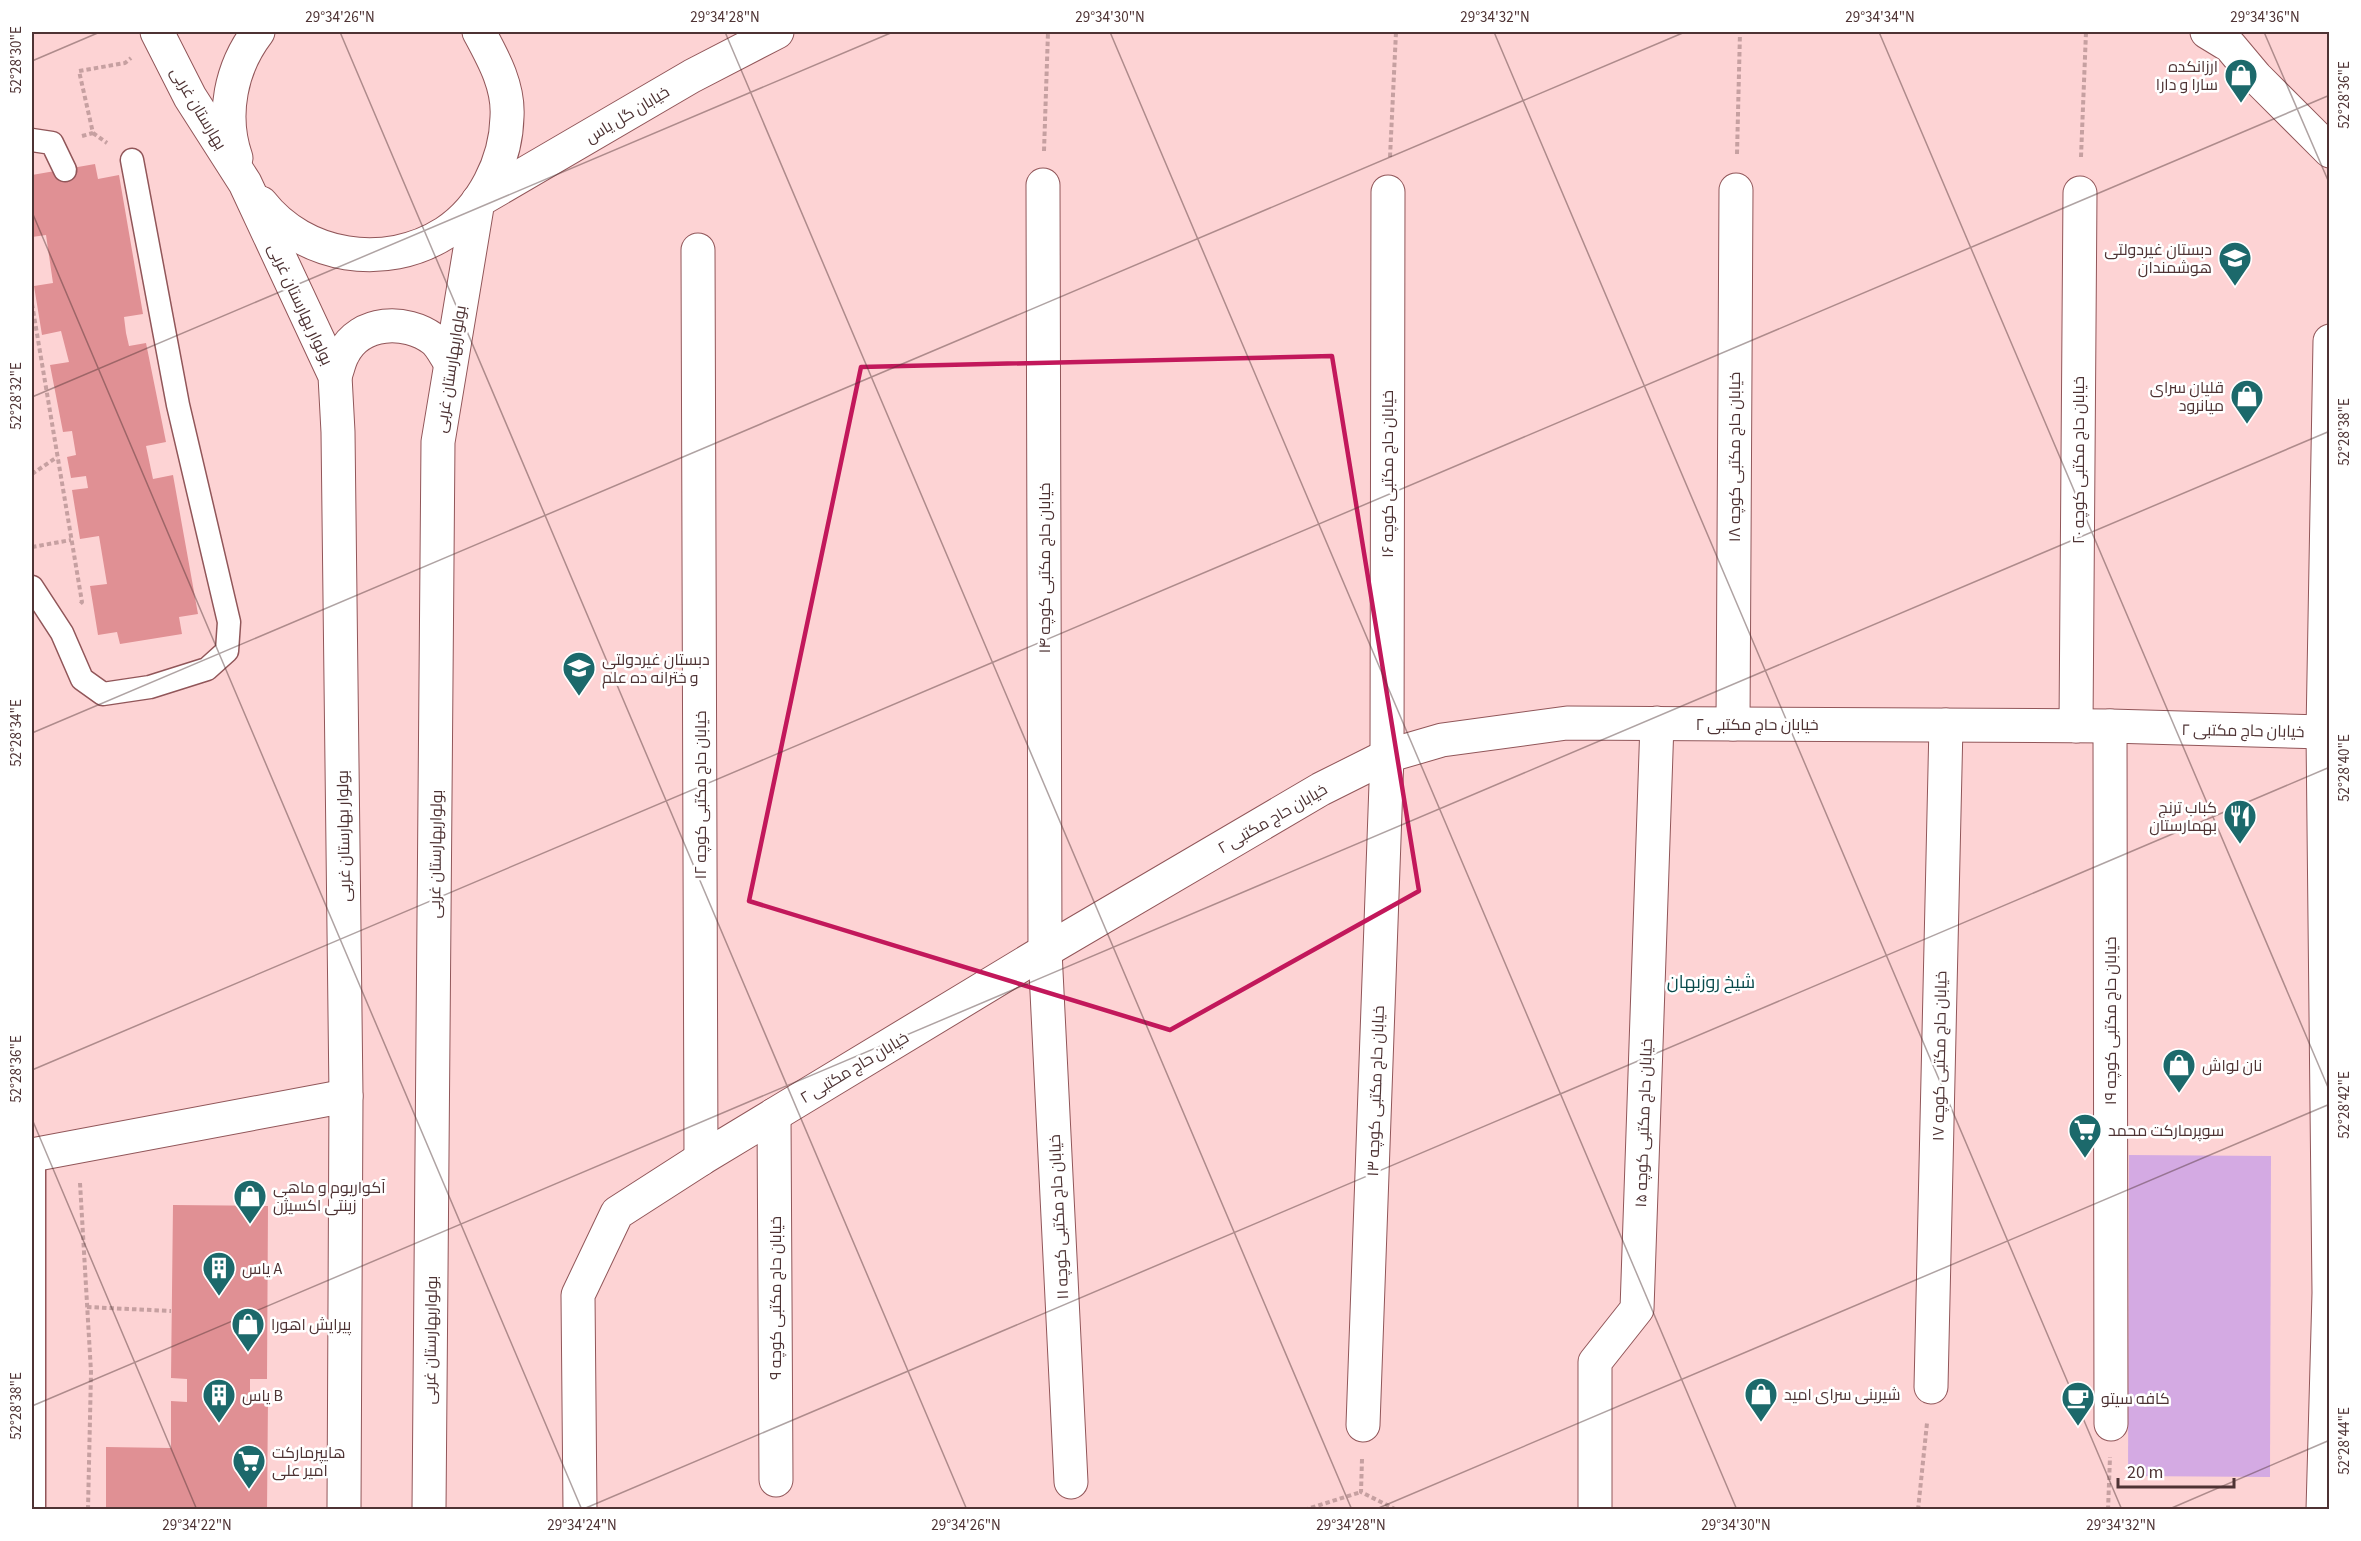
<svg xmlns="http://www.w3.org/2000/svg" width="2361" height="1541" font-family="'Source Sans 3',Cairo,sans-serif">
  <style>
    .green { fill: #d4aae3 }
    .building { fill: #e09094 }
    .lines { fill: none; stroke-linecap: round; stroke-linejoin: round }
    .service-casing { stroke: #915659; stroke-width: 25 }
    .minor-casing { stroke: #915659; stroke-width: 35 }
    .tertiary-casing { stroke: #915659; stroke-width: 35 }
    .secondary-casing { stroke: #915659; stroke-width: 35 }
    .path { stroke: #c6a0a1; stroke-width: 4; stroke-dasharray: 4.5 3; stroke-linecap: butt }
    .service { stroke: #fff; stroke-width: 22 }
    .minor { stroke: #fff; stroke-width: 33 }
    .tertiary { stroke: #fff; stroke-width: 33 }
    .secondary { stroke: #fff; stroke-width: 33 }
    .marked { fill: none; stroke: #c2185b; stroke-width: 4.5; stroke-linejoin: round }
    .ticks { fill: none; stroke: #4e3334; stroke-width: 1.5; stroke-opacity: 0.45 }
    .labels { text-anchor: middle; stroke-width: 5; stroke-linejoin: round; paint-order: stroke }
    .poi-label { font-size: 16px; fill: #4e3334; stroke: #fff; text-anchor: start }
    .street-label { font-size: 16px; fill: #4e3334; stroke: #fff }
    .neighbourhood-label { font-size: 18px; fill: #094a4b; stroke: #fff }
    .neatline { fill: none; stroke: #4e3334; stroke-width: 2 }
    .ticks-label { font-size: 15px; text-anchor: middle; fill: #4e3334 }
  </style>
  <rect width="100%" height="100%" fill="#fdd3d4"/>
  <polygon class="green" points="2129,1155 2271,1156 2270,1477 2128,1476"/>
  <g class="building">
    <polygon points="95,164 98,179 119,175 143,314 124,317 126,333 129,346 146,343 166,442 146,446 153,479 173,475 198,614 179,617 182,634 120,644 117,632 98,635 90,586 107,584 99,536 80,539 72,490 88,488 86,476 71,478 67,457 76,455 72,431 63,432 50,365 69,362 61,331 42,335 34,286 53,283 46,235 32,237 32,175"/>
    <polygon points="173,1205 268,1206 267,1379 250,1379 250,1398 268,1398 267,1510 106,1510 106,1447 171,1448 171,1401 187,1402 187,1379 171,1378"/>
  </g>
  <g class="lines">
    <g class="service-casing">
      <g id="service">
        <polyline points="32,140 52,143 65,170"/>
        <polyline points="32,587 62,633 82,679 103,694 150,687 207,669 227,651 229,622 178,405 132,160"/>
        <polyline points="34,1155 34,1510"/>
      </g>
    </g>
    <g class="minor-casing">
      <g id="minor">
        <polyline points="1043,185 1045,951 1071,1482"/>
        <polyline points="698,250 701,1159"/>
        <polyline points="1733,724 1736,190"/>
        <polyline points="2076,726 2080,193"/>
        <polyline points="2110,726 2111,1424"/>
        <polyline points="774,1115 776,1480"/>
        <polyline points="32,1155 346,1096"/>
        <polyline points="1931,1387 1946,725"/>
        <polyline points="1363,1425 1387,756 1388,192"/>
        <polyline points="1595,1510 1595,1362 1637,1309 1657,723"/>
      </g>
    </g>
    <g class="tertiary-casing">
      <g id="tertiary">
        <polyline points="157,32 190,97 245,183 335,376 338,432 346,1096 344,1510"/>
        <path d="M236,158c-15,-43 -5,-91 22,-126"/>
        <path d="M261,203c43,55 124,68 184,30 38,-25 61,-72 62,-116 2,-31 -14,-59 -28,-85"/>
        <path d="M335,376c3,-7 4,-15 8,-22 17,-34 63,-35 90,-15 7,5 12,16 17,23"/>
        <polyline points="429,1510 438,442 478,201 692,76 777,32"/>
        <polyline points="580,1510 578,1295 617,1213 701,1159 1045,951 1321,789 1387,756 1442,740 1567,723 2110,726 2323,732"/>
      </g>
    </g>
    <g class="secondary-casing">
      <g id="secondary">
        <polyline points="2207,32 2230,46 2256,77 2330,151"/>
        <polyline points="2323,1510 2329,1293 2323,732 2330,341"/>
      </g>
    </g>
    <g class="path">
      <polyline points="93,133 107,143"/>
      <polyline points="82,136 93,133 79,71 125,63 131,58"/>
      <polyline points="1044,151 1048,32"/>
      <polyline points="1737,154 1740,32"/>
      <polyline points="1390,157 1396,32"/>
      <polyline points="2081,157 2086,32"/>
      <polyline points="32,304 82,602 80,604"/>
      <polyline points="32,474 57,457"/>
      <polyline points="32,547 71,540"/>
      <polyline points="80,1183 91,1372 88,1510"/>
      <polyline points="87,1307 171,1311"/>
      <polyline points="1362,1459 1361,1492 1397,1510"/>
      <polyline points="1304,1510 1361,1492"/>
      <polyline points="1918,1510 1927,1423"/>
      <polyline points="2108,1510 2110,1457"/>
    </g>
    <use href="#service" class="service"/>
    <use href="#minor" class="minor"/>
    <use href="#tertiary" class="tertiary"/>
    <use href="#secondary" class="secondary"/>
  </g>
  <path class="marked" d="M1332,356l87,535 -249,139 -421,-129 112,-534z"/>
  <path class="ticks" d="M340,32l627,1478M725,32l627,1478M1110,32l627,1478M1494,32l628,1478M1879,32l451,1060M2264,32l66,153M32,61l68,-29M32,212l550,1298M32,397l861,-365M32,733l1653,-701M32,1070l2298,-975M32,1119l165,391M32,1406l2298,-975M581,1510l1749,-743M1374,1510l956,-406M2167,1510l163,-70"/>
  <defs>
    <g id="shop-pin" transform="scale(1.725)"><path d="M0 17L-7.5 6A9.5 9.5 0 1 1 7.5 6Z" fill="#1c696b" stroke="#fff"/><path d="M-5-2.5h2.3a2.7 3.5 0 0 1 5.4 0H5L5.5 6h-11ZM-1.5-2.5h3a1.5 2.3 0 0 0-3 0Z" fill="#fff"/></g>
    <g id="school-pin" transform="scale(1.725)"><path d="M0 17L-7.5 6A9.5 9.5 0 1 1 7.5 6Z" fill="#1c696b" stroke="#fff"/><path d="M0-5L7-2L0 1L-7-2ZM-4 1L0 2.5L4 1V4Q0 6-4 4Z" fill="#fff"/></g>
    <g id="restaurant-pin" transform="scale(1.725)"><path d="M0 17L-7.5 6A9.5 9.5 0 1 1 7.5 6Z" fill="#1c696b" stroke="#fff"/><path d="M-5-6h1v4h1v-4h1v4h1v-4h1v5L-1.5 .5V6h-2V.5L-5-1ZM5-6V6H3V1.5H1.5Q1.5-4 5-6Z" fill="#fff"/></g>
    <g id="supermarket-pin" transform="scale(1.725)"><path d="M0 17L-7.5 6A9.5 9.5 0 1 1 7.5 6Z" fill="#1c696b" stroke="#fff"/><path d="M-6-5.5h2.5l.6 2H6L4.5 2H-2.5L-4.4-4H-6ZM-1.5 3.2a1.3 1.3 0 1 0 .1 0ZM3 3.2a1.3 1.3 0 1 0 .1 0Z" fill="#fff"/></g>
    <g id="building-pin" transform="scale(1.725)"><path d="M0 17L-7.5 6A9.5 9.5 0 1 1 7.5 6Z" fill="#1c696b" stroke="#fff"/><path d="M-4-6H4V6H1V3H-1V6H-4ZM-2.5-4.3h1.7v1.8h-1.7ZM.8-4.3h1.7v1.8H.8ZM-2.5-1h1.7V.8h-1.7ZM.8-1h1.7V.8H.8Z" fill="#fff"/></g>
    <g id="cafe-pin" transform="scale(1.725)"><path d="M0 17L-7.5 6A9.5 9.5 0 1 1 7.5 6Z" fill="#1c696b" stroke="#fff"/><path d="M-5.5-4.5H6V0H3Q3 3.5 0 3.5H-2.5Q-5.5 3.5-5.5 0ZM3-3.2v2h1.7v-2ZM-6 4.5H4V6H-6Z" fill="#fff"/></g>
  </defs>
  <g fill-rule="evenodd">
    <use href="#shop-pin" x="2241" y="75"/>
    <use href="#school-pin" x="2235" y="258"/>
    <use href="#shop-pin" x="2247" y="396"/>
    <use href="#school-pin" x="579" y="668"/>
    <use href="#restaurant-pin" x="2240" y="816"/>
    <use href="#shop-pin" x="2179" y="1065"/>
    <use href="#supermarket-pin" x="2085" y="1130"/>
    <use href="#shop-pin" x="250" y="1196"/>
    <use href="#building-pin" x="219" y="1268"/>
    <use href="#shop-pin" x="248" y="1324"/>
    <use href="#shop-pin" x="1761" y="1394"/>
    <use href="#building-pin" x="219" y="1395"/>
    <use href="#cafe-pin" x="2078" y="1398"/>
    <use href="#supermarket-pin" x="249" y="1461"/>
  </g>
  <g class="labels">
    <g class="poi-label">
      <text x="2218" y="72" text-anchor="end">ارزانکده<tspan x="2218" dy="18">سارا و دارا</tspan></text>
      <text x="2212" y="255" text-anchor="end">دبستان غیردولتی<tspan x="2212" dy="18">هوشمندان</tspan></text>
      <text x="2224" y="393" text-anchor="end">قلیان سرای<tspan x="2224" dy="18">میانرود</tspan></text>
      <text x="602" y="665">دبستان غیردولتی<tspan x="602" dy="18">و خترانه ده علم</tspan></text>
      <text x="2217" y="813" text-anchor="end">کباب ترنج<tspan x="2217" dy="18">بهمارستان</tspan></text>
      <text x="2202" y="1071">نان لواش</text>
      <text x="2108" y="1136">سوپرمارکت محمد</text>
      <text x="273" y="1193">آکواریوم و ماهی<tspan x="273" dy="18">زینتی اکسیژن</tspan></text>
      <text x="242" y="1274">یاس A</text>
      <text x="271" y="1330">پیرایش اهورا</text>
      <text x="1784" y="1400">شیرینی سرای امید</text>
      <text x="242" y="1401">یاس B</text>
      <text x="2101" y="1404">کافه سیتو</text>
      <text x="272" y="1458">هایپرمارکت<tspan x="272" dy="18">امیر علی</tspan></text>
    </g>
    <g class="street-label">
      <text transform="translate(199 108) rotate(59)" y="6">بهارستان غربی</text>
      <text transform="translate(627 114) rotate(-31)" y="6">خیابان گل یاس</text>
      <text transform="translate(301 304) rotate(65)" y="6">بولوار بهارستان غربی</text>
      <text transform="translate(450 369) rotate(-81)" y="6">بولواربهارستان غربی</text>
      <text transform="translate(1734 457) rotate(-90)" y="6">خیابان حاج مکتبی کوچه ۱۸</text>
      <text transform="translate(2078 460) rotate(-90)" y="6">خیابان حاج مکتبی کوچه ۲۰</text>
      <text transform="translate(1387 474) rotate(-90)" y="6">خیابان حاج مکتبی کوچه ۱۶</text>
      <text transform="translate(1044 568) rotate(-90)" y="6">خیابان حاج مکتبی کوچه ۱۴</text>
      <text x="1757" y="730">خیابان حاج مکتبی ۲</text>
      <text transform="translate(2243 730) rotate(1)" y="6">خیابان حاج مکتبی ۲</text>
      <text transform="translate(700 795) rotate(-90)" y="6">خیابان حاج مکتبی کوچه ۱۲</text>
      <text transform="translate(1272 818) rotate(-30)" y="6">خیابان حاج مکتبی ۲</text>
      <text transform="translate(343 836) rotate(-91)" y="6">بولوار بهارستان غربی</text>
      <text transform="translate(435 854) rotate(-89)" y="6">بولواربهارستان غربی</text>
      <text transform="translate(2110 1021) rotate(-90)" y="6">خیابان حاج مکتبی کوچه ۱۹</text>
      <text transform="translate(1939 1056) rotate(-89)" y="6">خیابان حاج مکتبی کوچه ۱۷</text>
      <text transform="translate(854 1067) rotate(-31)" y="6">خیابان حاج مکتبی ۲</text>
      <text transform="translate(1375 1091) rotate(-88)" y="6">خیابان حاج مکتبی کوچه ۱۳</text>
      <text transform="translate(1643 1123) rotate(-88)" y="6">خیابان حاج مکتبی کوچه ۱۵</text>
      <text transform="translate(1058 1217) rotate(-93)" y="6">خیابان حاج مکتبی کوچه ۱۱</text>
      <text transform="translate(775 1298) rotate(-90)" y="6">خیابان حاج مکتبی کوچه ۹</text>
      <text transform="translate(430 1340) rotate(-89)" y="6">بولواربهارستان غربی</text>
    </g>
    <g class="neighbourhood-label">
      <text x="1711" y="988">شیخ روزبهان</text>
    </g>
  </g>
  <rect width="2361" height="1541" fill="none" stroke="#ffffff" stroke-width="66"/>
  <path d="M2118 1478v9h116v-9" fill="none" stroke="#4e3334" stroke-width="3"/>
  <text x="2127" y="1478" font-size="18" fill="#4e3334" stroke="#ffffff" stroke-width="4.5" paint-order="stroke">20 m</text>
  <rect x="33" y="33" width="2295" height="1475" class="neatline"/>
  <g class="ticks-label">
    <text x="340" y="22">29°34'26"N</text>
    <text x="725" y="22">29°34'28"N</text>
    <text x="1110" y="22">29°34'30"N</text>
    <text x="1495" y="22">29°34'32"N</text>
    <text x="1880" y="22">29°34'34"N</text>
    <text x="2265" y="22">29°34'36"N</text>
    <text transform="translate(16 60) rotate(-90)" y="5">52°28'30"E</text>
    <text transform="translate(2344 95) rotate(-90)" y="5">52°28'36"E</text>
    <text transform="translate(16 396) rotate(-90)" y="5">52°28'32"E</text>
    <text transform="translate(2344 432) rotate(-90)" y="5">52°28'38"E</text>
    <text transform="translate(16 733) rotate(-90)" y="5">52°28'34"E</text>
    <text transform="translate(2344 768) rotate(-90)" y="5">52°28'40"E</text>
    <text transform="translate(16 1069) rotate(-90)" y="5">52°28'36"E</text>
    <text transform="translate(2344 1105) rotate(-90)" y="5">52°28'42"E</text>
    <text transform="translate(16 1406) rotate(-90)" y="5">52°28'38"E</text>
    <text transform="translate(2344 1441) rotate(-90)" y="5">52°28'44"E</text>
    <text x="197" y="1530">29°34'22"N</text>
    <text x="582" y="1530">29°34'24"N</text>
    <text x="966" y="1530">29°34'26"N</text>
    <text x="1351" y="1530">29°34'28"N</text>
    <text x="1736" y="1530">29°34'30"N</text>
    <text x="2121" y="1530">29°34'32"N</text>
  </g>
</svg>
